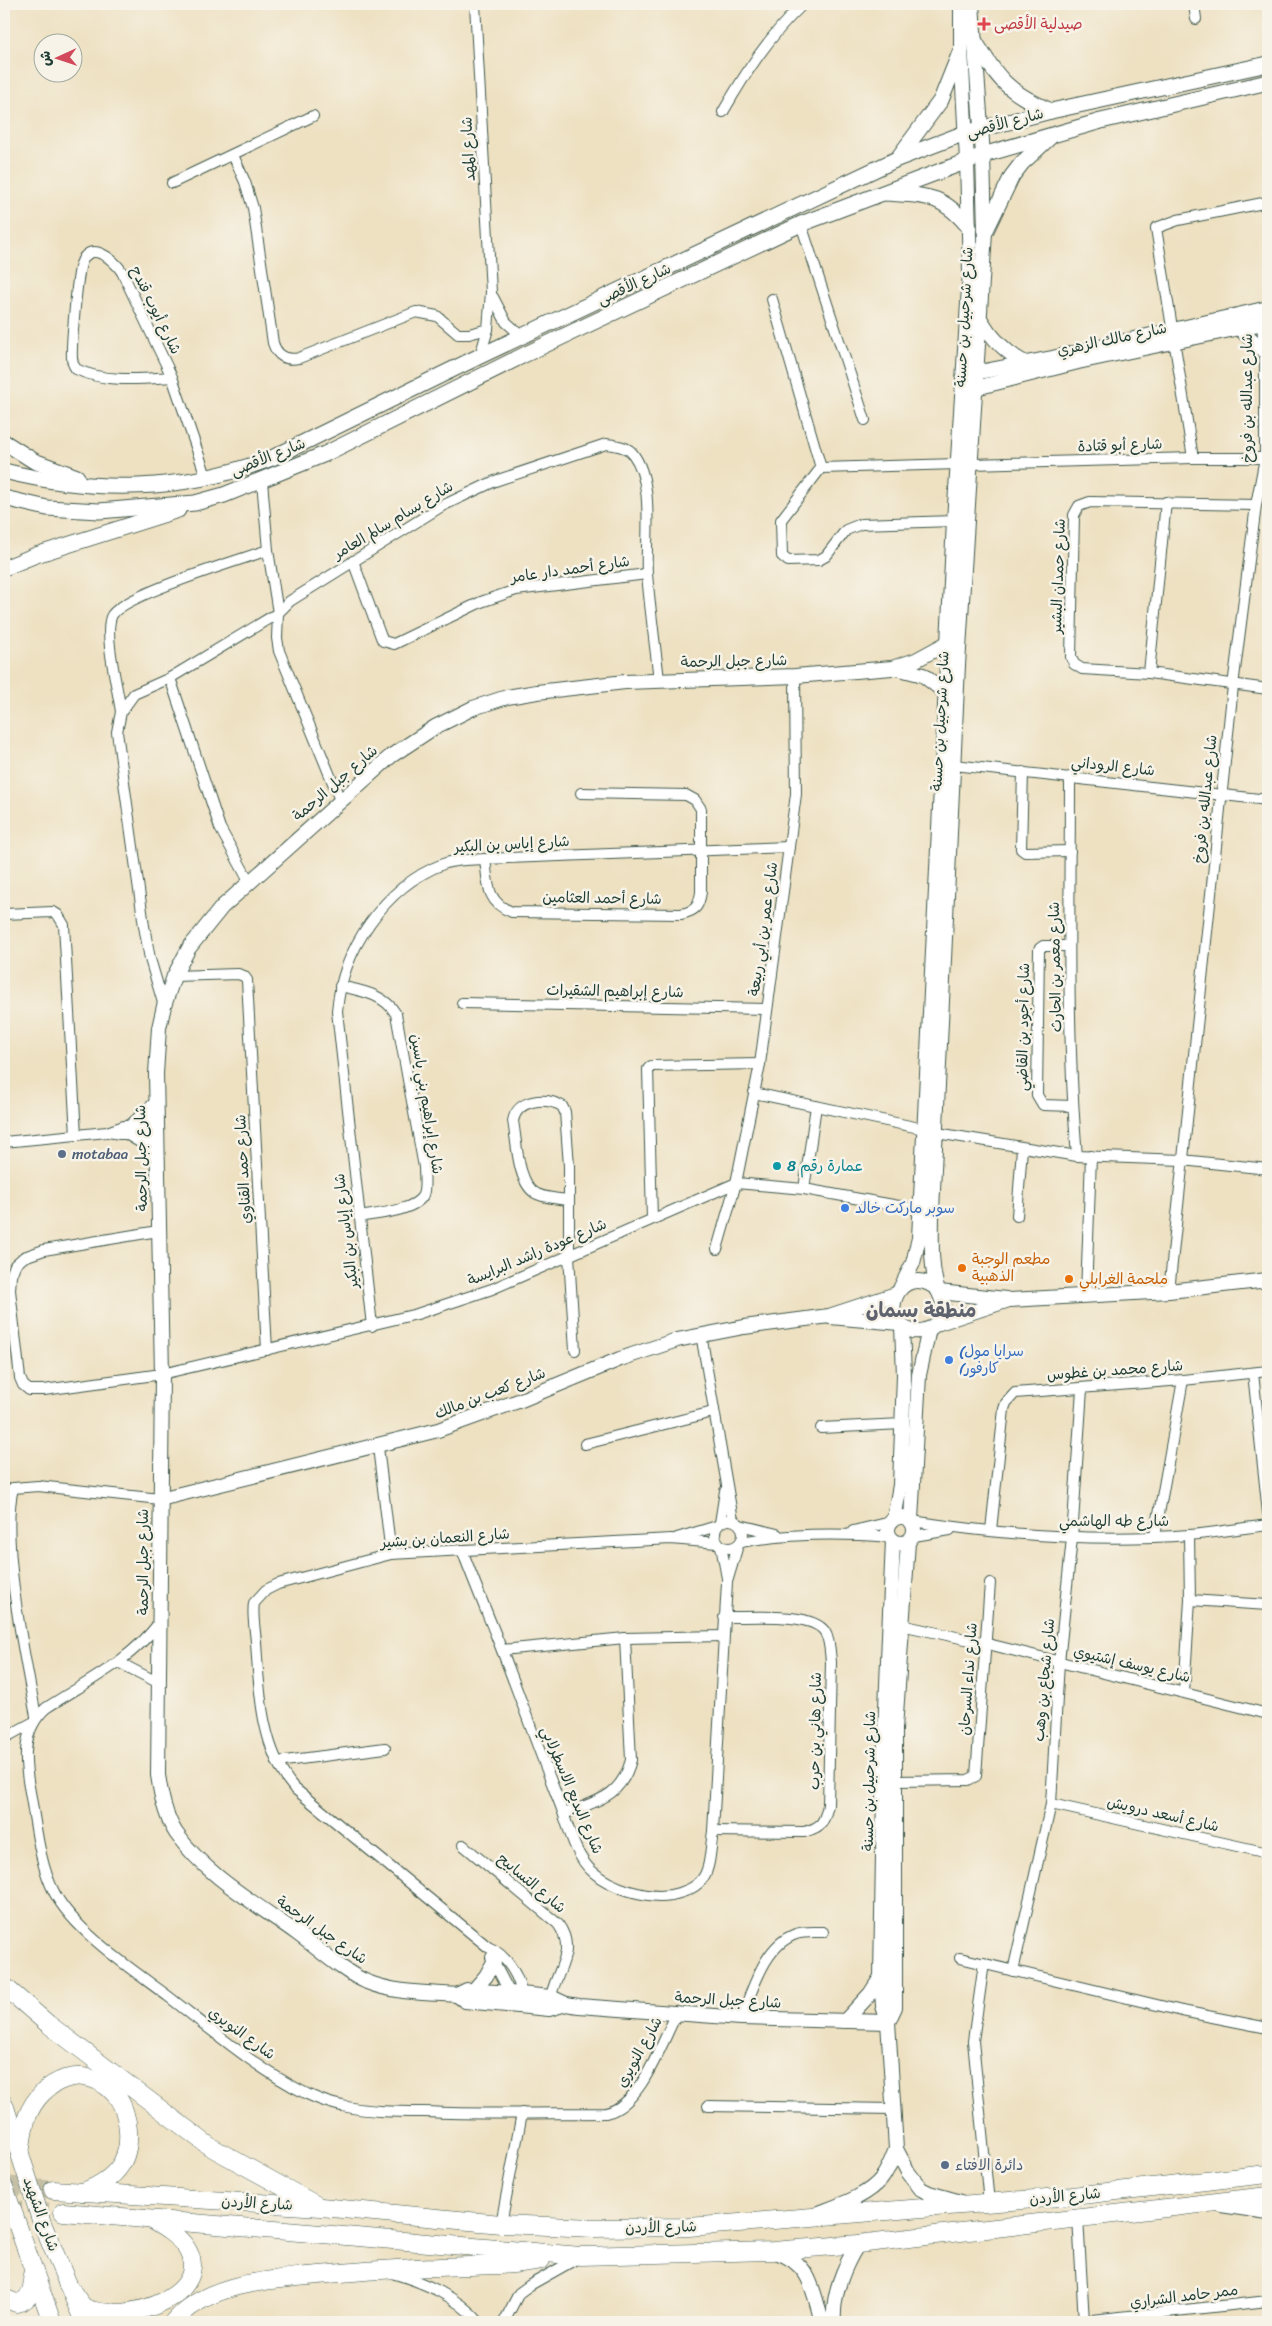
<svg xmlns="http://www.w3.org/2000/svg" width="1272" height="2326" font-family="Sriracha,'Playpen Sans Arabic',sans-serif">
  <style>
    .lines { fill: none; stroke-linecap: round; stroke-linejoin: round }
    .trunk-tunnel { stroke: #c5c0a6; stroke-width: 18; stroke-dasharray: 18 9; stroke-linecap: butt }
    .minor-casing { stroke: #3e5649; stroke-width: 12 }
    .tertiary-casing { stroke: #3e5649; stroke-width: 16 }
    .secondary-casing { stroke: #3e5649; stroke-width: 17 }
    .trunk-casing { stroke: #3e5649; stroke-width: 19 }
    .minor { stroke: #fff; stroke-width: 10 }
    .tertiary { stroke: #fff; stroke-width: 14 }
    .secondary { stroke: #fff; stroke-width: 15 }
    .trunk { stroke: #fff; stroke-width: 18 }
    .health-dot { fill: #e0444e; stroke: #f7f3e8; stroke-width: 2 }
    .service-dot { fill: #5c6f8a; stroke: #f7f3e8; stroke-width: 2 }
    .culture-dot { fill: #0f9aa8; stroke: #f7f3e8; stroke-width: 2 }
    .shop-dot { fill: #3f7fe0; stroke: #f7f3e8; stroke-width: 2 }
    .food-dot { fill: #e8710a; stroke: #f7f3e8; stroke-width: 2 }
    .labels { text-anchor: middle; stroke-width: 5; stroke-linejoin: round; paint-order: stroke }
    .health-label { font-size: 15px; fill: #be3a42; stroke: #f7f3e8; text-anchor: start }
    .street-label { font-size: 15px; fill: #1f3d34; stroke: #f7f3e8 }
    .service-label { font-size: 15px; fill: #4e5e75; stroke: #f7f3e8; text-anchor: start }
    .culture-label { font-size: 15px; fill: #0d838f; stroke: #f7f3e8; text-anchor: start }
    .shop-label { font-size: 15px; fill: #366cbe; stroke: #f7f3e8; text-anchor: start }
    .food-label { font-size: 15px; fill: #c56008; stroke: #f7f3e8; text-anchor: start }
    .district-label { font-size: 20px; font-weight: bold; fill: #5e636e; stroke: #f7f3e8 }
  </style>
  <rect width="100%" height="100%" fill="#f7f3e8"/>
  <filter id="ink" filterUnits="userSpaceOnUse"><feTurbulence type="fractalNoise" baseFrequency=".02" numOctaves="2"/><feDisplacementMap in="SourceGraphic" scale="10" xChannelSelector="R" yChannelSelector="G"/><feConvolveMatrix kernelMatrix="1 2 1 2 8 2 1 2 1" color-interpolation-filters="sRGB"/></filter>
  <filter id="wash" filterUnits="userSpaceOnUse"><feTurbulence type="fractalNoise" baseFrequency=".0096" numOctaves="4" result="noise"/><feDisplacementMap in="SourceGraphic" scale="20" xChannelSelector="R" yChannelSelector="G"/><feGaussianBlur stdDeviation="1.12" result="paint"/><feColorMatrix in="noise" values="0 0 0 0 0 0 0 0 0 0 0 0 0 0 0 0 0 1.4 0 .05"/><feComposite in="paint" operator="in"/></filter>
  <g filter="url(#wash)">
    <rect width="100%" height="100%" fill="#eee1c2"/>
  </g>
  <g filter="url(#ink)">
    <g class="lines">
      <g class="trunk-tunnel">
        <polyline points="4,2185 53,2190"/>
        <polyline points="4,2210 63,2212"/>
      </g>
      <g class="minor-casing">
        <g id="minor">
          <polyline points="475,4 491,292 488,329 480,356"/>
          <polyline points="1194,4 1196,19"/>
          <path d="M723,112c23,-40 46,-76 80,-108"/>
          <path d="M233,155l12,27 8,26 20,135c4,13 13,18 26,15l117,-46 21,4 21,18h11l19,-5"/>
          <polyline points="172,183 313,116"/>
          <polyline points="801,224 865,420"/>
          <polyline points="493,297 506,322 523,337"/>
          <polyline points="772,299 821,468"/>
          <path d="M172,377c-31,2 -68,6 -96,-8 -2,-3 -4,-8 -4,-11 -1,-12 5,-82 9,-94 8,-25 33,-5 41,8l50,105 35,102"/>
          <polyline points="1193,458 1156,228 1178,220 1268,202"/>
          <polyline points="972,464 1193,458 1268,458"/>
          <polyline points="1256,505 1090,502 1079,506 1074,515 1071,657 1074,664 1082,669 1149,673 1268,689"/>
          <polyline points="954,521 861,524 846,530 826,556 819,560 788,561 782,556 781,520 821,468 958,464"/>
          <polyline points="353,561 381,637 383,641 394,644 481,602 516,590 647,574"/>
          <polyline points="1149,673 1166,502"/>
          <polyline points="170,678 220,828 250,883"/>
          <path d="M121,712c-3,-23 -17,-75 -10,-95 7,-21 132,-58 157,-67"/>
          <polyline points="954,765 1268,800"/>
          <polyline points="1023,772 1021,849 1025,852 1070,851"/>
          <path d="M1070,777c0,126 -4,253 7,379"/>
          <path d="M340,800l-61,-149 -2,-13 1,-25 12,-12 152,-95 53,-25 111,-37c8,1 22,2 27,10 22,29 12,85 14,120 3,35 8,70 12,106"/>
          <path d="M485,859c3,23 1,44 27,53l169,2c15,-3 18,-8 20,-22v-83l-6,-9 -9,-5 -105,-2"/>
          <polyline points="4,914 53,912 58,915 64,925 76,1135"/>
          <polyline points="1069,946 1043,946 1039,949 1037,1095 1043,1105 1073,1106"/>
          <polyline points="174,976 238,974 244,976 247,980 267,1350"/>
          <path d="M340,986c22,5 44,8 56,28l28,153c0,9 2,20 -1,28 -7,16 -48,19 -64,22"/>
          <polyline points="462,1003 767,1009"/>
          <polyline points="164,1006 150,959 144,926 117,732 121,712 134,694 170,678 278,613 268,550 262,481"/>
          <polyline points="754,1093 924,1129"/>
          <polyline points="108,1132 120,1134 156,1134"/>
          <polyline points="937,1133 1077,1156 1182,1160 1268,1169"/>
          <polyline points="4,1142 107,1132 124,1126 156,1125"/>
          <polyline points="804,1189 816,1106"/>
          <path d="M568,1200c-10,-1 -22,-2 -31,-6 -20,-10 -20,-52 -24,-73 4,-22 32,-24 49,-15l3,6 4,54v90l6,94"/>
          <polyline points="1017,1216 1022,1148"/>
          <polyline points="652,1219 648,1069 651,1066 760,1064"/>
          <polyline points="158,1231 44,1250 24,1257 15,1265 11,1276 10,1290 20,1378 23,1385 29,1390 44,1390 162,1374 417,1314 492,1289 736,1183 804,1189 921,1210"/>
          <polyline points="717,1249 736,1183 760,1064 796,794 795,676"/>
          <polyline points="1169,1291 1233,686 1256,505 1265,458 1265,352 1261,318"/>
          <polyline points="1086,1295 1091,1156"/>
          <path d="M372,1326l-35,-315c5,-61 47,-124 106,-147 13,-5 28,-4 42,-5l304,-12"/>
          <polyline points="701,1334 733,1520"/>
          <polyline points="1253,1373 1268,1513"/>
          <polyline points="821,1428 902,1424"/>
          <polyline points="585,1444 713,1412"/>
          <polyline points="378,1447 391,1554"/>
          <circle cx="729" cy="1534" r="14"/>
          <path d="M912,1521c91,14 185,21 277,14 26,-2 53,-7 79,-10"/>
          <polyline points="720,1523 725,1491"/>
          <polyline points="740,1525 777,1534"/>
          <polyline points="991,1530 1004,1409 1006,1403 1015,1393 1183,1380 1268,1371"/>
          <polyline points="853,1531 891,1522"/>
          <polyline points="914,1536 950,1530"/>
          <polyline points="1155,1536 1183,1380"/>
          <polyline points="677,1538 717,1526"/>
          <path d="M741,1542c50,-9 98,-9 149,-5"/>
          <polyline points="721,1546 727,1578"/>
          <path d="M462,1550c11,29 23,58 35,88 22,55 41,111 63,166 8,21 15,53 33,68 18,16 54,27 78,23 41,-8 37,-28 42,-64l14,-249 11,-37"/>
          <polyline points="1190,1600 1268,1605"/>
          <path d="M159,1623c-30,39 -73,59 -113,85 -25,22 -22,54 -16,84 6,32 9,71 24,100 21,40 79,78 115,105 44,34 88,72 138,97 11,5 24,10 35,12 27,6 55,6 82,6 61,3 121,1 182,1 35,-8 55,-69 71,-100"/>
          <polyline points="901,1625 984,1643 1268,1714"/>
          <polyline points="502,1650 625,1638 723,1636"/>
          <polyline points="120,1663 159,1683"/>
          <polyline points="1184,1692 1190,1600 1189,1535"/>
          <path d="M36,1716c-11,-57 -36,-176 -23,-228l25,-2 122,13"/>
          <polyline points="4,1738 32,1723"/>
          <polyline points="277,1762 385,1748"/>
          <polyline points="895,1781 968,1780 976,1776 990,1583"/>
          <polyline points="1051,1804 1268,1853"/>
          <path d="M564,1814c32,-13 57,-16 67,-54l-6,-122"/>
          <path d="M713,1831l91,1c18,-5 20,-9 24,-27l3,-143c-1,-10 -1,-22 -6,-30 -13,-21 -78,-14 -101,-15"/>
          <path d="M463,1845l95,79c21,29 -5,49 -8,78"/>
          <polyline points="491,1957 510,1993 510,1998"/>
          <polyline points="960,1958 1182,2011 1268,2028"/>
          <polyline points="984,1963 973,2041 989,2203"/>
          <polyline points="1013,1971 1051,1804 1059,1662 1072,1538 1082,1389"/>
          <path d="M521,2000c2,-20 -15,-46 -33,-53l-194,-159c-33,-38 -35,-99 -38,-146 -1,-13 -4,-27 -2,-39l12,-13 12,-6 113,-30 280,-15 46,4"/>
          <path d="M741,2018c12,-28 23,-73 55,-84 8,-3 18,-2 27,-2"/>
          <polyline points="708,2106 893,2109"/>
          <polyline points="1078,2217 1084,2322"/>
          <polyline points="501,2224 522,2113"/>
          <path d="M392,2273c34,10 64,23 87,49"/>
          <polyline points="504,2322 519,2293 530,2285 578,2258"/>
          <polyline points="1074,2322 1268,2301"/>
        </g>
      </g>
      <g class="tertiary-casing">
        <g id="tertiary">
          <path d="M981,320c11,19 24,32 44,43"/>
          <polyline points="1239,328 1265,352"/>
          <polyline points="969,374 1052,358 1268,308"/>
          <polyline points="968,390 1078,362 1268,322"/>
          <polyline points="896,668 923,675 947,694"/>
          <polyline points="132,1126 156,1104"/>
          <polyline points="130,1134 147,1144 156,1154"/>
          <polyline points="901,1287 913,1263 919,1238 954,521 970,272 967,160 961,50 961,4"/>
          <path d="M937,1289c-38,-30 -63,34 -24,42 8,1 16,-1 22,-6 4,-4 8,-10 8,-17 1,-8 -4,-13 -6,-21 -7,-23 -5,-52 -5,-76l26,-546 27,-433 -2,-77 -11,-151"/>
          <polyline points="939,1292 1006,1299"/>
          <polyline points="830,1317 900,1323"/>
          <polyline points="936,1324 1009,1300 1169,1291 1268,1280"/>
          <polyline points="160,1499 438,1430 521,1400 620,1359 677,1340 744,1327 829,1316 896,1294"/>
          <circle cx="901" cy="1530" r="13"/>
          <polyline points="894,1519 900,1485 904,1375 902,1326"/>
          <polyline points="911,1520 919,1375 929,1329"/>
          <polyline points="893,1540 885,1732 881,1977 883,2006 888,2022 896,2149 908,2172 921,2189 929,2193 961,2202"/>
          <polyline points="473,1991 486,1976 494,1962"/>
          <polyline points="457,1995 465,2001 549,2009 566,2004"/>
          <polyline points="845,2021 870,1994 881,1977"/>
          <path d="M888,2022l-147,-4 -162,-12 -13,-2 -15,-7 -41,-4 -43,-3 -10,5c-29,-2 -63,-2 -90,-13 -25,-11 -47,-32 -69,-48 -41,-30 -92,-58 -122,-101 -11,-17 -15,-38 -18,-58l4,-401 -6,-300 3,-46 5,-22 10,-30 15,-28 33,-41 169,-151 44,-29 38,-19 34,-11 30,-5 88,-10 170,-6 97,-8 24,-8 33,-18"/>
          <polyline points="888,2022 895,2007 895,1729 908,1542"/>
          <polyline points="1221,2205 1268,2212"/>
          <path d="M819,2213c21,-8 49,-17 63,-35 6,-8 10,-19 14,-29"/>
          <path d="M776,2252c35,11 37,39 46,70"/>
          <path d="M834,2322c-2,-27 10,-56 24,-78"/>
        </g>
      </g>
      <g class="secondary-casing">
        <g id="secondary">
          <path d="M974,40c25,40 33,52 77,71"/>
          <polyline points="898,158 941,100 961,50"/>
          <path d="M884,193c42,3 57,0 85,34"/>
          <polyline points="985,232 1012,176 1022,163 1050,137"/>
          <polyline points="4,442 34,461 77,477"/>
          <path d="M4,471c92,23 179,21 268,-13l208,-102 417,-197 68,-26 86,-22 217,-47"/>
          <polyline points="4,498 47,508 99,511 195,503 224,495 325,454 526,354 801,224 983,155 1101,121 1268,82"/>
          <polyline points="4,568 36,555 178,510"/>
        </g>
      </g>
      <g class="trunk-casing">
        <g id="trunk">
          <polyline points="4,1986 48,2024 209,2146 316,2205"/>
          <polyline points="4,2104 42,2223 84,2322"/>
          <path d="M20,2154c2,-12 3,-25 7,-37 15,-38 57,-56 88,-23 7,8 10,18 12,28 6,37 -10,57 -44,70"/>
          <polyline points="4,2187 52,2322"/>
          <polyline points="53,2190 321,2207 501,2224 593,2228 689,2227 1072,2196 1268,2174"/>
          <polyline points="63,2212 581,2256 773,2251 858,2244 1268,2196"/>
          <path d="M67,2283c6,9 10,18 18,25 46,18 132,-16 100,-62 -8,-11 -22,-19 -34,-26"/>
          <path d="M4,2298l12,5c15,-2 18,-15 16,-28"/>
          <path d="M174,2322c32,-38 87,-41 133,-46 44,-4 87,-8 132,-9 34,-2 69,0 102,-7"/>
        </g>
      </g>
      <use href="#minor" class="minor"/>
      <use href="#tertiary" class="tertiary"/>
      <use href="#secondary" class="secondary"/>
      <use href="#trunk" class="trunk"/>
    </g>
  </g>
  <path class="health-dot" d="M981.5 16.5h5v5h5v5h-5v5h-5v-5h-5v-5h5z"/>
  <g class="service-dot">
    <circle cx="62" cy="1154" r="5"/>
    <circle cx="945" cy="2165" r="5"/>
  </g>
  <circle class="culture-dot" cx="777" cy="1166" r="5"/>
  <g class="shop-dot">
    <circle cx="845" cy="1208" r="5"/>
    <circle cx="949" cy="1360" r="5"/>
  </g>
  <g class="food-dot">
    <circle cx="962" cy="1268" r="5"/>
    <circle cx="1069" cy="1279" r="5"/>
  </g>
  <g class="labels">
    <g class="health-label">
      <text x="994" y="29">صيدلية الأقصى</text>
    </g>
    <g class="street-label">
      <text transform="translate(1005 123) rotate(-15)" y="5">شارع الأقصى</text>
      <text transform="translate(468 149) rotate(-93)" y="5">شارع المهد</text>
      <text transform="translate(634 284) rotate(-25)" y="5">شارع الأقصى</text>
      <text transform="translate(156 310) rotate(64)" y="5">شارع أيوب قندح</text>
      <text transform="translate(964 317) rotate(-87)" y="5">شارع شرحبيل بن حسنة</text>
      <text transform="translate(1112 339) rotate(-12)" y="5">شارع مالك الزهري</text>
      <text transform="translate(1247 398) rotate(-90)" y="5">شارع عبدالله بن فروخ</text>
      <text transform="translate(1120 445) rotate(-2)" y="5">شارع أبو قتادة</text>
      <text transform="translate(268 457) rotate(-22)" y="5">شارع الأقصى</text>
      <text transform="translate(393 520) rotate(-31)" y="5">شارع بسام سالم العامر</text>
      <text transform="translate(570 569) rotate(-8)" y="5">شارع أحمد دار عامر</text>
      <text transform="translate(1058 576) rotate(-88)" y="5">شارع حمدان البشير</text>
      <text transform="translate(734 661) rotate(-1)" y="5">شارع جبل الرحمة</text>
      <text transform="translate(940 721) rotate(-87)" y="5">شارع شرحبيل بن حسنة</text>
      <text transform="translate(1113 766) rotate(6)" y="5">شارع الروداني</text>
      <text transform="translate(335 783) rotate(-41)" y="5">شارع جبل الرحمة</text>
      <text transform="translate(1205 799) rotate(-84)" y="5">شارع عبدالله بن فروخ</text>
      <text transform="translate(512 844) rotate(-3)" y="5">شارع إياس بن البكير</text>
      <text transform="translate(602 898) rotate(1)" y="5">شارع أحمد العثامين</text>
      <text transform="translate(763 929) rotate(-82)" y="5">شارع عمر بن أبي ربيعة</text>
      <text transform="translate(1055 967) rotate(-91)" y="5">شارع معمر بن الحارث</text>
      <text transform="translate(615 991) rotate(1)" y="5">شارع إبراهيم الشقيرات</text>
      <text transform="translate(1023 1027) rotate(-89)" y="5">شارع أجود بن القاضي</text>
      <text transform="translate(427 1104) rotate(81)" y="5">شارع إبراهيم بني ياسين</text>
      <text transform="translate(141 1158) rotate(-91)" y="5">شارع جبل الرحمة</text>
      <text transform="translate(243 1169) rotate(-93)" y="5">شارع حمد القناوي</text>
      <text transform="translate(346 1231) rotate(-97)" y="5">شارع إياس بن البكير</text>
      <text transform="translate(537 1252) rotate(-23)" y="5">شارع عودة راشد البرايسة</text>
      <text transform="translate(1115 1370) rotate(-4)" y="5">شارع محمد بن غطوس</text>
      <text transform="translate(490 1393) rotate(-21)" y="5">شارع كعب بن مالك</text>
      <text x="1114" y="1526">شارع طه الهاشمي</text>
      <text transform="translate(445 1538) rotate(-4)" y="5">شارع النعمان بن بشير</text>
      <text transform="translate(143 1562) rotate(-90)" y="5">شارع جبل الرحمة</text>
      <text transform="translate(1132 1664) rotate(13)" y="5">شارع يوسف إشتيوي</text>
      <text transform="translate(968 1679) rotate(-86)" y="5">شارع نداء السرحان</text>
      <text transform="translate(1044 1680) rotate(-85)" y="5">شارع شجاع بن وهب</text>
      <text transform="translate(815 1731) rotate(-89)" y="5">شارع هاني بن حرب</text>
      <text transform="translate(869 1781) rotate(-89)" y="5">شارع شرحبيل بن حسنة</text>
      <text transform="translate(572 1790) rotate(67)" y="5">شارع البديع الاسطرلابي</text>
      <text transform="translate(1163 1814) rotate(13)" y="5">شارع أسعد درويش</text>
      <text transform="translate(532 1883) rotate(40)" y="5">شارع التسابيح</text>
      <text transform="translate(322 1930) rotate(35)" y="5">شارع جبل الرحمة</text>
      <text transform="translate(728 2000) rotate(3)" y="5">شارع جبل الرحمة</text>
      <text transform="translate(242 2033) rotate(36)" y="5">شارع النويري</text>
      <text transform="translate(639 2052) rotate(-61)" y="5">شارع النويري</text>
      <text transform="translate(1065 2196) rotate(-5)" y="5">شارع الأردن</text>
      <text transform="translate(257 2203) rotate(3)" y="5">شارع الأردن</text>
      <text transform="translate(41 2214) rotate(70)" y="5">شارع الشهيد</text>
      <text transform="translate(661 2227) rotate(-1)" y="5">شارع الأردن</text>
      <text transform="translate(1184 2296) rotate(-7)" y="5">ممر حامد الشراري</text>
    </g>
    <g class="service-label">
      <text x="72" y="1159">motabaa</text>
      <text x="955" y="2170">دائرة الافتاء</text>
    </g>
    <g class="culture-label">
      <text x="787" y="1171">عمارة رقم 8</text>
    </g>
    <g class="shop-label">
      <text x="855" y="1213">سوبر ماركت خالد</text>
      <text x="959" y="1356">(سرايا مول<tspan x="959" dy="17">(كارفور</tspan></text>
    </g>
    <g class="food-label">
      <text x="972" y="1264">مطعم الوجبة<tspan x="972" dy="17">الذهبية</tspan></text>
      <text x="1079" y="1284">ملحمة الغرابلي</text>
    </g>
    <g class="district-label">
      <text x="921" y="1317">منطقة بسمان</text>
    </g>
  </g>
  <rect width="1272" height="2326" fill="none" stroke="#f7f3e8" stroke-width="20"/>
  <g transform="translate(58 58) rotate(267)"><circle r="24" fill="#f7f3e8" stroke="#a1aaa0"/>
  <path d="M0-4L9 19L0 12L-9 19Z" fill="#d1495b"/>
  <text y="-8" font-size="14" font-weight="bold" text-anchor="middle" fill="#1f3d34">ش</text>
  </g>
</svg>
